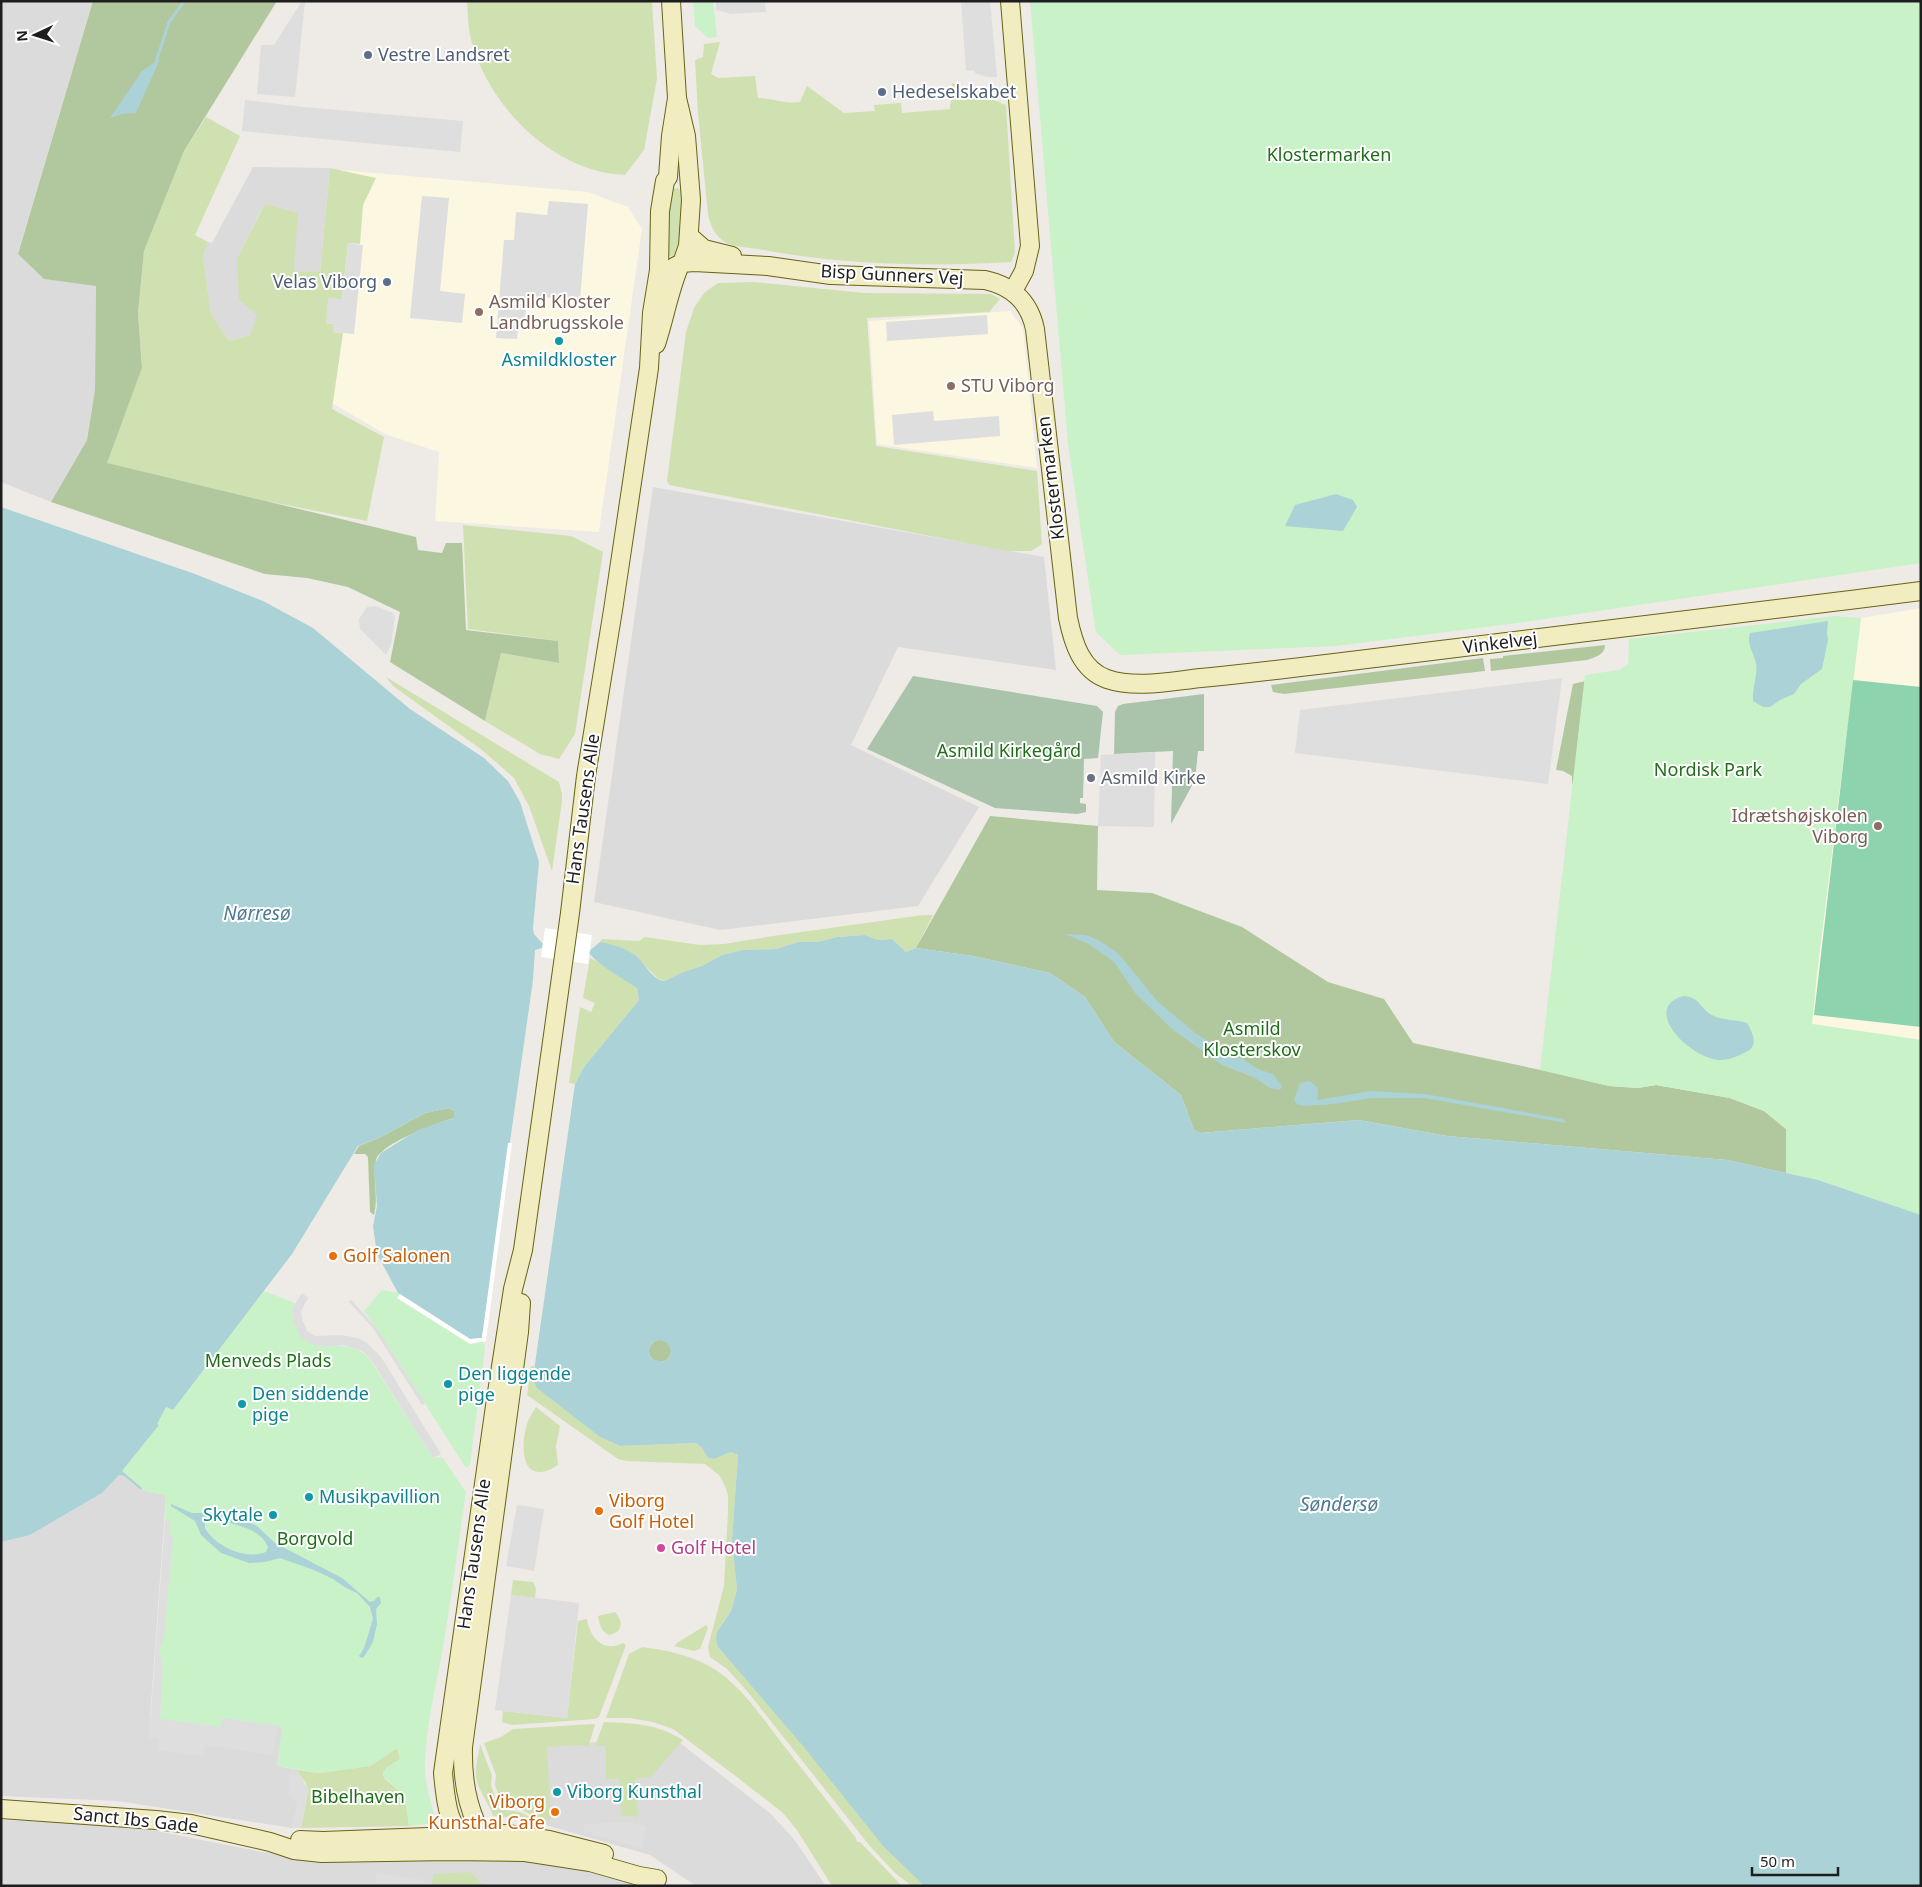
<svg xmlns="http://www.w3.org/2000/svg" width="1922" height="1887" font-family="'Noto Sans',sans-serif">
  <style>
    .residential { fill: #dcdbdb }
    .education { fill: #fbf7e1 }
    .grass { fill: #d0e1b1 }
    .forest { fill: #b1c89f }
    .cemetery { fill: #a9c4aa }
    .park { fill: #caf2c8 }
    .pitch { fill: #8dd3ae }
    .parking { fill: #dedede }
    .water { fill: #abd2d6; fill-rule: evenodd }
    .pier { fill: #fff }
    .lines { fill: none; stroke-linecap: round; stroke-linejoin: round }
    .stream { stroke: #abd2d6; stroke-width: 3 }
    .secondary-casing { stroke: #676413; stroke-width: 20 }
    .secondary { stroke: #f1edc0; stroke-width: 18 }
    .service-dot { fill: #5c6f8a; stroke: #fff; stroke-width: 2 }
    .education-dot { fill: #8d6e63; stroke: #fff; stroke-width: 2 }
    .culture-dot { fill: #0f9aa8; stroke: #fff; stroke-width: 2 }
    .worship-dot { fill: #6b7280; stroke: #fff; stroke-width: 2 }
    .food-dot { fill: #e8710a; stroke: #fff; stroke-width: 2 }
    .hotel-dot { fill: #d1479c; stroke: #fff; stroke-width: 2 }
    .labels { text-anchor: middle; stroke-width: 4; stroke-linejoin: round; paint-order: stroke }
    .service-label { font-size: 18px; fill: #4e5e75; stroke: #fff; text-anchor: start }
    .park-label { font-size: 18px; fill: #1e6e19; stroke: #fff }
    .street-label { font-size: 18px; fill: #1e1e1e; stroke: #fff }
    .education-label { font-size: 18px; fill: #785e54; stroke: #fff; text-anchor: start }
    .culture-label { font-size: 18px; fill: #0d838f; stroke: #fff; text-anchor: start }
    .worship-label { font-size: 18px; fill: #5b616d; stroke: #fff; text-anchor: start }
    .food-label { font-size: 18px; fill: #c56008; stroke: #fff; text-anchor: start }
    .hotel-label { font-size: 18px; fill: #b23c85; stroke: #fff; text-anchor: start }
    .water-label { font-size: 19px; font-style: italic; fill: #507a93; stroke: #fff }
  </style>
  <rect width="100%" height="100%" fill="#eeeae5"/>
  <g class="residential">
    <polygon points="1,1 93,1 18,253 44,279 96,285 95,390 87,440 51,502 1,482"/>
    <polygon points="253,167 330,168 320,272 294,271 264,205 237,258 258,315 250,335 229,341 211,314 203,256 208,242 212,243"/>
    <polygon points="653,487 1044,557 1056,670 898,647 851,745 979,807 918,906 720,930 594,902"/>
    <polygon points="119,1475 124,1476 141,1490 166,1495 150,1718 222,1718 283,1727 277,1766 299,1770 296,1802 298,1805 292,1828 118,1801 1,1796 1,1542 30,1535 102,1493"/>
    <polygon points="597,1742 679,1742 771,1814 793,1838 826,1886 696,1886 650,1855 542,1824 543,1746"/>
    <polygon points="1,1820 126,1825 262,1852 330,1862 518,1860 581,1868 626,1879 637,1886 1,1886"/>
  </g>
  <g class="education">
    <polygon points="342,170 588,192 628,207 642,229 599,532 435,521 439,452 385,434 318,395"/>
    <polygon points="1010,311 1023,328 1037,468 877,444 869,321"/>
    <polygon points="1921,608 1921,1040 1812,1024 1817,973 1861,618"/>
  </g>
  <g class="grass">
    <path d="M467,1h185l5,78 -13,71 -19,25c-71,-3 -134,-66 -153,-132 -4,-13 -4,-28 -5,-42z"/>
    <path d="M720,42l-9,32 7,4 37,-2 3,22c16,0 25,6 42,4l7,-16 37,27 31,-2 -1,-6 27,-2 1,10 48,-4 2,-26 54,22 9,148 -4,9c-83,5 -166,3 -248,-12 -9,-2 -30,-3 -37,-7 -11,-7 -16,-18 -18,-29l-10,-101 -3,-53 8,-3 1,-13z"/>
    <polygon points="206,117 240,136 195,235 208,242 203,256 211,314 229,341 250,335 257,315 239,300 237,258 265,204 298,213 294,271 320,272 330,168 376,178 363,205 360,244 348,243 342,299 326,323 334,324 333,332 343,333 332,409 384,437 367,521 261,500 106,464 142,368 138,313 144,251 184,151"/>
    <polygon points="677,188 683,192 681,239 675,257 670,256 667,254 667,224 671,192 673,189"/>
    <polygon points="754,282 864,293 991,294 1000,299 989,312 867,318 876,446 1037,471 1042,544 1031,551 1007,551 669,485 667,481 686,332 694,308 705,292 718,283"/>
    <polygon points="463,525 571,536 603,552 575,734 559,759 540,754 485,721 501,653 559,663 558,641 468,629"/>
    <polygon points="386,677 559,782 562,794 562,801 552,871 529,806 514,778 482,750 393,686"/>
    <polygon points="923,915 933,915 916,948 906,952 892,939 878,940 865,935 837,937 818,942 798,942 776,949 742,950 722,955 702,966 683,972 665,981 658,979 636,956 600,942 602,939 639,941 645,937 700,945 724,944 773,936"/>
    <polygon points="590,958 604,965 637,988 639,1000 584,1067 575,1084 569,1083 580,1007 591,1012 595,1003 583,998"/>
    <polygon points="531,1366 534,1366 533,1378 546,1394 600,1437 620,1446 696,1443 702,1448 708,1458 714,1459 731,1452 738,1455 732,1540 737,1590 731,1611 723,1622 718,1647 803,1745 883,1846 924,1886 912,1886 895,1873 869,1845 747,1691 727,1669 710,1657 708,1647 724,1586 728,1512 728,1495 725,1486 719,1475 705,1464 626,1461 618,1459 527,1395"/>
    <path d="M536,1407l24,19 -4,20 2,19c-35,23 -39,-15 -31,-41 2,-6 6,-12 9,-17z"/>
    <polygon points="513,1580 533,1582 536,1589 535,1598 511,1595"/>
    <path d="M615,1612c8,9 9,20 -6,23 -9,-5 -9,-10 -11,-19z"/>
    <path d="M587,1619c3,19 16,34 36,24l3,2 -27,72 -4,2 -83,6 -10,-3 1,-11 64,7 11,-97z"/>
    <polygon points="706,1625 708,1628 700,1649 694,1651 674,1646 677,1643"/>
    <path d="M642,1647c24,3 48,8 69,20 29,17 50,49 70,75 25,32 50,64 75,96l1,4h3l42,44h-70l-35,-56 -14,-17 -50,-39 -60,-45 -20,-7 -23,-4h-24l23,-64z"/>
    <path d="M604,1722c29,1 54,2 79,18l-32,37 -16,2 3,39 -4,-2h-13l-2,-37h-13v-33h-11z"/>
    <polygon points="594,1724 595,1725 588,1747 582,1745 547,1747 551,1820 540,1820 521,1809 502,1806 495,1785 496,1775 484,1743 501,1737 513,1729"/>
    <path d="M480,1744l12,32 -1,9 8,24 21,3 14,7 -41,-3c-4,-13 -16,-27 -17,-40 -1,-10 3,-22 4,-32z"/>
    <polygon points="397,1748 401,1759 386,1768 383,1774 385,1779 405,1796 409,1826 301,1828 308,1791 306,1783 299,1774 299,1770 318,1773 370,1766"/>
    <polygon points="470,1872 484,1886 432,1886 433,1874"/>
  </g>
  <g class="forest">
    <polygon points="93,1 277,1 184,151 144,251 138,313 142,368 107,463 416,537 418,550 442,553 446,543 462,543 466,630 558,641 559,663 501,653 485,721 390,662 400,612 348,587 307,578 265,574 51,502 87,440 95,390 96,286 44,279 18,254"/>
    <path d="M1605,645c0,10 -10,12 -18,15l-96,11 -1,-12 13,-1v-2z"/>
    <polygon points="1483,658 1485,671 1284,694 1273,692 1271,685"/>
    <polygon points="1614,674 1578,792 1572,783 1572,776 1563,771 1556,770 1573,684"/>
    <polygon points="990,816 1098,826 1097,890 1152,893 1242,927 1328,982 1384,999 1413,1043 1560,1074 1609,1086 1638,1088 1656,1085 1730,1098 1764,1111 1786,1129 1786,1173 1727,1160 1447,1136 1359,1120 1200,1133 1194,1130 1181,1095 1114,1042 1085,997 1050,973 973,956 916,948"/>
    <path d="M449,1108l5,3v7c-16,5 -73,25 -78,42 -4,18 3,38 -2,55l-4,-3 -2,-55 -3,-3h-11l5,-8 22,-9 44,-24z"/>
    <circle cx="660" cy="1351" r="11"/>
  </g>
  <g class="cemetery">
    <polygon points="913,676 1097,706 1103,712 1098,758 1084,759 1083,798 1080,798 1080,803 1086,804 1086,812 1077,814 995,808 867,749"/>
    <polygon points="1204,694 1204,751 1198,751 1195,780 1171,824 1173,751 1114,754 1115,712 1118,706 1123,704"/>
  </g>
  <g class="park">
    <polygon points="693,1 713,1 717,37 708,38 695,26"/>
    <polygon points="1030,1 1921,1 1921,563 1518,623 1336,646 1120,655 1096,632 1068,444"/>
    <polygon points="1835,616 1861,618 1817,973 1812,1024 1921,1040 1921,1215 1818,1180 1786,1173 1786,1129 1764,1111 1730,1098 1656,1085 1638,1088 1609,1086 1540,1070 1585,675 1619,670 1628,664 1629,639"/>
    <polygon points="382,1290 398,1293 470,1339 482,1338 485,1348 470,1465 466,1468 376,1327 364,1311"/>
    <path d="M264,1291l31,12 -3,7 1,11 32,26c18,-2 30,-2 44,11l64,100 9,-1 24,35c-8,52 -14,104 -23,155 -7,40 -18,81 -18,122 0,17 7,32 9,48l-7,7 -18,2 -4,-30 -22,-20c0,-9 11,-13 17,-17l-3,-11 -27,18 -42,6 -10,1 -41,-7 5,-39 -59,-9 -2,10 -61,-9 3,-51 -4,-17 5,-14 5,-116 -4,-1 1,-25 -25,-5 1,-2 -20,-17 36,-45 -2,-2 10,-17 7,3z"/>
  </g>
  <polygon class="pitch" points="1853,680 1921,687 1921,1027 1814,1015"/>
  <g class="parking">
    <polygon points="302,1 305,1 295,97 257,94 261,45 274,45"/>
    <polygon points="716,1 765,1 766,12 731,14 716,10"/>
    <polygon points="961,1 990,1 997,77 987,77 975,73 974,70 966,71"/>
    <polygon points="245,100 303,107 463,121 460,152 242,131"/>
    <polygon points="422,196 449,198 440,291 465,294 462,323 410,318"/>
    <polygon points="549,201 588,204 580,300 527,296 525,319 519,319 517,339 496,338 504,240 514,240 516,212 547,215"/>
    <polygon points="348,243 363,245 354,334 333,332 333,324 326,323 328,298 342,299"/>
    <polygon points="987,315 988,334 887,341 886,322"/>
    <polygon points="933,411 934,421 999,416 1000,436 894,445 892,415"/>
    <polygon points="375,606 393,613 395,617 391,645 386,655 360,629 359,619 367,607"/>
    <polygon points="1562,678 1548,784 1295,753 1300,710"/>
    <polygon points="1155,752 1154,827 1098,826 1101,755"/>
    <polygon points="302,1293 308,1298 301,1311 302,1319 307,1331 315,1336 341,1335 358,1338 367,1343 381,1357 441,1454 433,1458 370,1358 362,1351 344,1345 325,1347 311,1344 301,1337 293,1321 292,1309"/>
    <polygon points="351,1300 376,1327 425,1403 422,1405 373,1328 349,1302"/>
    <polygon points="517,1505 544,1509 534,1571 506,1566"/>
    <polygon points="165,1520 169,1521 169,1533 173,1537 164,1637 159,1651 163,1668 160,1719 221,1727 222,1718 278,1726 273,1755 205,1745 203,1756 158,1750 159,1739 149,1738"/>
    <polygon points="511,1595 579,1603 567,1718 495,1710"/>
    <polygon points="292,1773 295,1776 299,1774 308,1788 301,1828 292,1828 298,1805 288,1793 290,1791 288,1787 291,1784 288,1781 291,1778 289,1775"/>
    <polygon points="627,1822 646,1826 642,1848 583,1832 584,1824"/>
    <polygon points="377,1873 424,1880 423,1886 375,1886"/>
  </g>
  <g class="water">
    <polygon points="160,59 136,113 122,114 110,118 142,71"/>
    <polygon points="1336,494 1353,500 1357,507 1343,531 1285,526 1295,505"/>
    <polygon points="1,507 195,574 263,601 313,628 410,709 484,758 508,781 520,802 539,862 533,928 534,934 543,944 542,948 535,950 533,980 482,1338 470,1339 398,1293 377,1254 373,1226 377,1206 374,1165 381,1153 418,1130 454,1118 454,1111 449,1108 425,1113 381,1137 358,1146 292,1254 173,1410 166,1407 157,1424 159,1425 122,1471 142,1488 141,1490 124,1476 119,1475 102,1493 30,1535 1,1542"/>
    <path d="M1828,621l-1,12 1,7 -6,29 -21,15 -7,10 -14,6 -10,7h-7l-10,-6c-1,-12 5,-27 3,-37 -2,-12 -10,-19 -6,-31z"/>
    <polygon points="1065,934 1086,935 1100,941 1118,953 1157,1001 1195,1033 1229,1054 1243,1059 1258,1069 1273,1074 1282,1086 1280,1090 1270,1088 1255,1078 1222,1065 1172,1029 1136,994 1114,962 1089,944"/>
    <path d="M865,935l13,5 14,-1 14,13 10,-4 57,8 77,17 35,24 29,45 67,53 13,35 6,3 159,-13 88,16 280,24 91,20 103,35v671h-997l-3,-3 -38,-37 -80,-100 -85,-99 -2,-8 1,-7 14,-21 6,-21 -5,-50 6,-85 -7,-3 -17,7 -6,-1 -6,-10 -6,-5 -76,3 -20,-9 -63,-49 -4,-10 42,-294 9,-17 55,-67 -2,-12c-14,-9 -40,-24 -49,-36l12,-10c13,2 24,6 35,13 10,7 17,26 30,26l18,-9 19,-6 20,-11 20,-5 34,-1 22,-7h20l19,-5zM660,1340l6,2 5,6 -2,10 -6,4 -11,-3c-4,-6 -4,-12 1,-17z"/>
    <path d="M1683,996c18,1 16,12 29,19 10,6 24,4 35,8 6,10 12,23 -1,29 -8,4 -16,8 -25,8 -28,1 -82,-51 -38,-64z"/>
    <polygon points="1310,1081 1318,1088 1317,1100 1371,1091 1425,1094 1563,1119 1566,1123 1425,1098 1372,1098 1334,1104 1304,1106 1298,1105 1294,1100 1300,1083"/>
    <path d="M171,1504l21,9h28l24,7 13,6 18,17 67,35 28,24 4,-1 3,-4h3l1,6 -5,6 1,15 -4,18 -9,15 -3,1 -2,-2 5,-8 9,-29 -3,-12 -13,-14 -11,-5 -13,-9 -19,-9 -34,-12 -15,4 -16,1 -28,-10 -20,-18 -6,-14 -24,-15zM218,1520c18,5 42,8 50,27l-2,5c-21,8 -50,-5 -61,-24v-5l4,-2z"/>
  </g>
  <g class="pier">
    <polygon points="545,928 592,935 588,964 541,957"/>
    <polygon points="508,1143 512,1143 486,1341 470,1344 397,1298 400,1294 470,1339 482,1338"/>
  </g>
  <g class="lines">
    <polyline class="stream" points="156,62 169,22 183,3"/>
    <g class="secondary-casing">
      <g id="secondary">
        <polyline points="671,1 677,98 686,136 691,200 688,246 682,263 674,267"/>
        <polyline points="1010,1 1030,246 1024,271 1013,291"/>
        <polyline points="689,236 704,249 732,256"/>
        <path d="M682,263l12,-1 74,4 63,9 154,5c27,6 44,21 50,49l33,289c5,24 13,52 39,61 29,10 65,2 94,-1 42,-4 84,-9 125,-14 199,-24 397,-48 595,-73"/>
        <path d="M656,344c9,-27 13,-54 24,-79"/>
        <polyline points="1,1809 156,1820 191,1824 270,1842 294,1850 322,1853 450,1851 525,1852 590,1862 639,1876 657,1879"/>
        <polyline points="300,1840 323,1841 507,1834 549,1840 604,1854"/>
        <path d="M472,1851c-24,-26 -26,-44 -29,-78l53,-374 17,-110 10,-39 47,-337 16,-137 27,-166 36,-242 3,-55 7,-43 1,-59 5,-30 3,-4 3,-41 6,-38"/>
        <path d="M489,1851c-19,-36 -27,-62 -26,-104l56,-415 2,-29"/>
      </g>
    </g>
    <use href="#secondary" class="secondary"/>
  </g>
  <g class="service-dot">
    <circle cx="368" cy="55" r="5"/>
    <circle cx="882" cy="92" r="5"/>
    <circle cx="387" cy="282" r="5"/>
  </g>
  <g class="education-dot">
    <circle cx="479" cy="312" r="5"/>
    <circle cx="951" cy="386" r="5"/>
    <circle cx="1878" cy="826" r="5"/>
  </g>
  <g class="culture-dot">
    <circle cx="559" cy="341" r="5"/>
    <circle cx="448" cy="1384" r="5"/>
    <circle cx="242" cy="1404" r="5"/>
    <circle cx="309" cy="1497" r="5"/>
    <circle cx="273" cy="1515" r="5"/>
    <circle cx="557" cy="1792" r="5"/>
  </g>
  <circle class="worship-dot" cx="1091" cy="778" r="5"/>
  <g class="food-dot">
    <circle cx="333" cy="1256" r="5"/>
    <circle cx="599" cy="1511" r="5"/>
    <circle cx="555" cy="1812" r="5"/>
  </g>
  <circle class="hotel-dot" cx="661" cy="1548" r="5"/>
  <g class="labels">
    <g class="service-label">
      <text x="378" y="61">Vestre Landsret</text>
      <text x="892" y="98">Hedeselskabet</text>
      <text x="377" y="288" text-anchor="end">Velas Viborg</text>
    </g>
    <g class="park-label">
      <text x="1329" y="161">Klostermarken</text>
      <text x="1009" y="757">Asmild Kirkegård</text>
      <text x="1708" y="776">Nordisk Park</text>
      <text x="1252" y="1035">Asmild<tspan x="1252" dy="21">Klosterskov</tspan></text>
      <text x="268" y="1367">Menveds Plads</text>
      <text x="315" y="1545">Borgvold</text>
      <text x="358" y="1803">Bibelhaven</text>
    </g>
    <g class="street-label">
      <text transform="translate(892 275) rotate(3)" y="6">Bisp Gunners Vej</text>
      <text transform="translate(1051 478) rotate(-97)" y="6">Klostermarken</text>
      <text transform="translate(1500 643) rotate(-7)" y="6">Vinkelvej</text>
      <text transform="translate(583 809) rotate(-82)" y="6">Hans Tausens Alle</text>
      <text transform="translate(474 1554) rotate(-82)" y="6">Hans Tausens Alle</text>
      <text transform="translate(136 1820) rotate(6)" y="6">Sanct Ibs Gade</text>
    </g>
    <g class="education-label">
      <text x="489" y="308">Asmild Kloster<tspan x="489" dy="21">Landbrugsskole</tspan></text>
      <text x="961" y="392">STU Viborg</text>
      <text x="1868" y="822" text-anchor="end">Idrætshøjskolen<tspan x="1868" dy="21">Viborg</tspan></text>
    </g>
    <g class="culture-label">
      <text x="559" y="366" text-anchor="middle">Asmildkloster</text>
      <text x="458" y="1380">Den liggende<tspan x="458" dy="21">pige</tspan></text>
      <text x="252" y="1400">Den siddende<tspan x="252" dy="21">pige</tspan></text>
      <text x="319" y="1503">Musikpavillion</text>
      <text x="263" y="1521" text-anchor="end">Skytale</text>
      <text x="567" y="1798">Viborg Kunsthal</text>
    </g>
    <g class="worship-label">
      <text x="1101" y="784">Asmild Kirke</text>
    </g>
    <g class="food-label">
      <text x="343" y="1262">Golf Salonen</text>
      <text x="609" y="1507">Viborg<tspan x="609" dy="21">Golf Hotel</tspan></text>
      <text x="545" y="1808" text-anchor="end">Viborg<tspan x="545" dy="21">Kunsthal Cafe</tspan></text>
    </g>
    <g class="hotel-label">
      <text x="671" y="1554">Golf Hotel</text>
    </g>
    <g class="water-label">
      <text x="257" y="920">Nørresø</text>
      <text x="1339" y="1511">Søndersø</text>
    </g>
  </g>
  <rect width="1922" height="1887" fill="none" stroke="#1e1e1e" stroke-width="5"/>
  <g transform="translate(35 35) rotate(266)" stroke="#ffffff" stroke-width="4" paint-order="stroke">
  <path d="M0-4L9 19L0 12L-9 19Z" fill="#1e1e1e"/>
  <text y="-8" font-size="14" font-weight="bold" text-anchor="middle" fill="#1e1e1e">N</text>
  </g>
  <path d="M1752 1867v8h86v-8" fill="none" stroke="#1e1e1e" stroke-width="2.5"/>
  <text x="1760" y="1867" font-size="15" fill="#1e1e1e" stroke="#ffffff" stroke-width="4" paint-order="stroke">50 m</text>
</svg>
